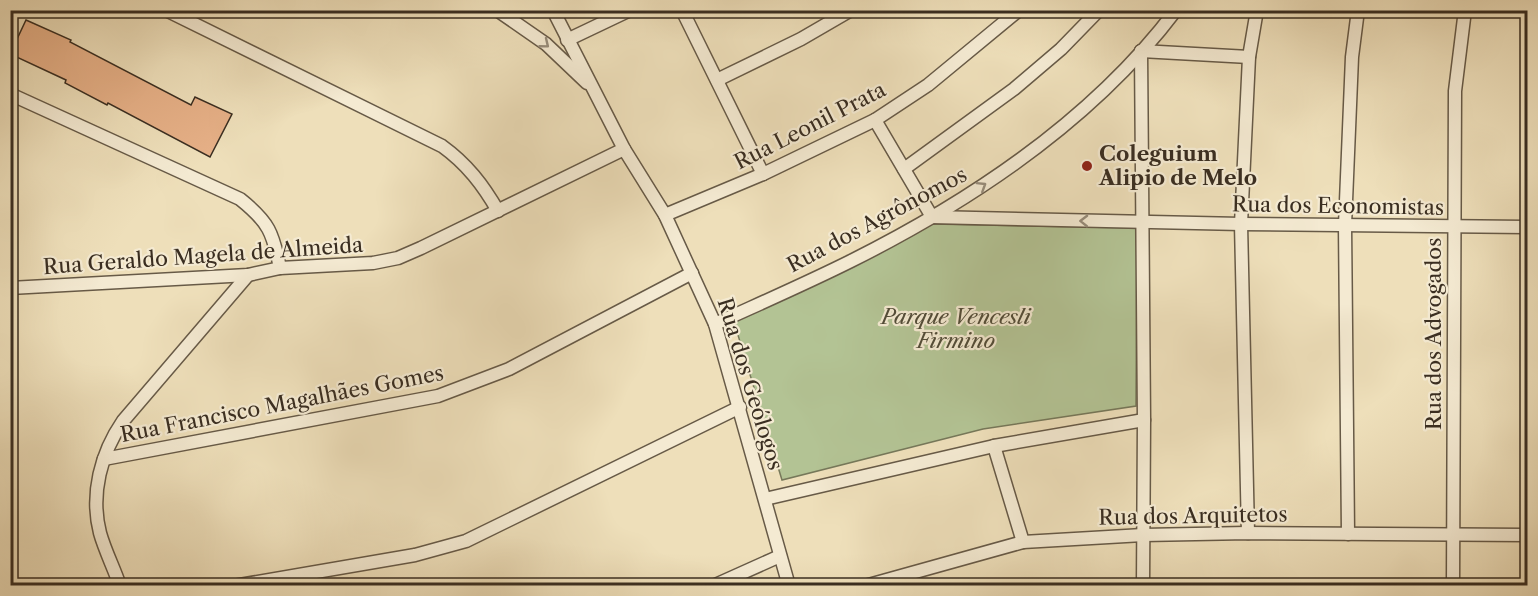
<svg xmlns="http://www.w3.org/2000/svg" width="1538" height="596" font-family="'Libre Caslon Text',serif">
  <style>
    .green { fill: #b3c394; stroke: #76785a; stroke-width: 1.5 }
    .building { fill: #e6b087; stroke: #3a2e21; stroke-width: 1.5 }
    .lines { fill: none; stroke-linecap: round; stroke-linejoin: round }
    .minor-casing { stroke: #675a47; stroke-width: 15 }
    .minor { stroke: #f4ead2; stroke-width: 12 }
    .oneway { stroke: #978c7a }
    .poi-dot { fill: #8f2418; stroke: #f4ead2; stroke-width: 2 }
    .labels { text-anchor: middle; stroke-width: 4.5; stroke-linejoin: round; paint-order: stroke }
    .street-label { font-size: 21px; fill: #3a2e21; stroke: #f4ead2 }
    .poi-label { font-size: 21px; font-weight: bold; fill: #3a2e21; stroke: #f4ead2; text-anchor: start }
    .park-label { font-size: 21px; font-style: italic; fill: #524c38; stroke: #f4ead2 }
  </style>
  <rect width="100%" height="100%" fill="#eedfba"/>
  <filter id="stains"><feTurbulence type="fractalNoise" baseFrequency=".00333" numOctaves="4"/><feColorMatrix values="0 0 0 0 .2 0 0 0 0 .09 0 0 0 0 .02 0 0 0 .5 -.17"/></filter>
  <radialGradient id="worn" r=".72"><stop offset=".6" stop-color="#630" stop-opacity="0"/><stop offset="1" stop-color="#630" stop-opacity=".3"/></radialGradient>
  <polygon class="green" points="932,224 1137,228 1136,406 983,429 782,480 734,322"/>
  <polygon class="building" points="26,20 71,40 70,42 191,105 195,97 232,114 210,157 108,103 107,105 65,83 66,80 10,54"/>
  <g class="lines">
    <g class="minor-casing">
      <g id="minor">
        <path d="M166,10l276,136c25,18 41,39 56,65"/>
        <polyline points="497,10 546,44 587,83"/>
        <polyline points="553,10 624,149 665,215 715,324 789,586"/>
        <polyline points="682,10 763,174"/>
        <polyline points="567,40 630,10"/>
        <polyline points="1141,51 1144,420 1143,586"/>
        <polyline points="1141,51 1249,57"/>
        <polyline points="717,80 801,39 851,10"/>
        <path d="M10,94l230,105c29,23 33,34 40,69"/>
        <polyline points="875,120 932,217"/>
        <polyline points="904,169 1014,89 1061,49 1099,10"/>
        <polyline points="665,215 763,174 875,120 928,85 1019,10"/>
        <polyline points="932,217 1241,224 1528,227"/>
        <polyline points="10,288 248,275 280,268 373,263 398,258 421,248 624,149"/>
        <path d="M715,324c46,-21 92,-41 136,-63 122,-61 242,-141 325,-251"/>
        <polyline points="994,446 1023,542"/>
        <polyline points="104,459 438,396 509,369 692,273"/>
        <polyline points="765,499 994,446 1144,420"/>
        <polyline points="1248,533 1241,224 1249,57 1257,10"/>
        <polyline points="1348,534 1345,225 1352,57 1358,10"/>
        <path d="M120,586c-6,-18 -15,-35 -20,-53 -10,-39 1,-80 23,-112l125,-146"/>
        <polyline points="234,586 415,555 466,541 740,407"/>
        <polyline points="713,586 780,556"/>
        <polyline points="865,586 1023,542 1143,535 1248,533 1528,535"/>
        <polyline points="1453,586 1455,91 1465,10"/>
      </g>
    </g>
    <use href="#minor" class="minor"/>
  </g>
  <defs><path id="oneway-chevron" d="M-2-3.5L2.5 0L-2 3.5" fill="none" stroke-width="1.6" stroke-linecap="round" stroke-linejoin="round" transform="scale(1.5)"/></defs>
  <g class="oneway">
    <use href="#oneway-chevron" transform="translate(545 44) rotate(39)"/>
    <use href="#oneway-chevron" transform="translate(982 186) rotate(-32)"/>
    <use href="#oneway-chevron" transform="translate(1084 221) rotate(-179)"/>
  </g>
  <circle class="poi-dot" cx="1087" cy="166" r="6"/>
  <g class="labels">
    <g class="street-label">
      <text transform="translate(810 126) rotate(-27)" y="7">Rua Leonil Prata</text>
      <text transform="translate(1338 206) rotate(1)" y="7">Rua dos Economistas</text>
      <text transform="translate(877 220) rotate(-28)" y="7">Rua dos Agrônomos</text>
      <text transform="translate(203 256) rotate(-4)" y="7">Rua Geraldo Magela de Almeida</text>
      <text transform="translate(1434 334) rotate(-90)" y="7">Rua dos Advogados</text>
      <text transform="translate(750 384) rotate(73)" y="7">Rua dos Geólogos</text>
      <text transform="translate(282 404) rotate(-11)" y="7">Rua Francisco Magalhães Gomes</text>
      <text transform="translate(1193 516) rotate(-1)" y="7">Rua dos Arquitetos</text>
    </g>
    <g class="poi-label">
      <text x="1099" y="161">Coleguium<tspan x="1099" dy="24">Alipio de Melo</tspan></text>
    </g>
    <g class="park-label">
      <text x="956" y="324">Parque Vencesli<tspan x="956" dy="24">Firmino</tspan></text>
    </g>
  </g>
  <rect width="1538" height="596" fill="none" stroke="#eedfba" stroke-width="36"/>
  <rect x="12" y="12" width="1514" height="572" fill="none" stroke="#3a2e21" stroke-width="3"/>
  <rect x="18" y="18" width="1502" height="560" fill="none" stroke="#3a2e21" stroke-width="1.5"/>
  <rect width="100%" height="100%" filter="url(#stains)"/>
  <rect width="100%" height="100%" fill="url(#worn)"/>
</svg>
